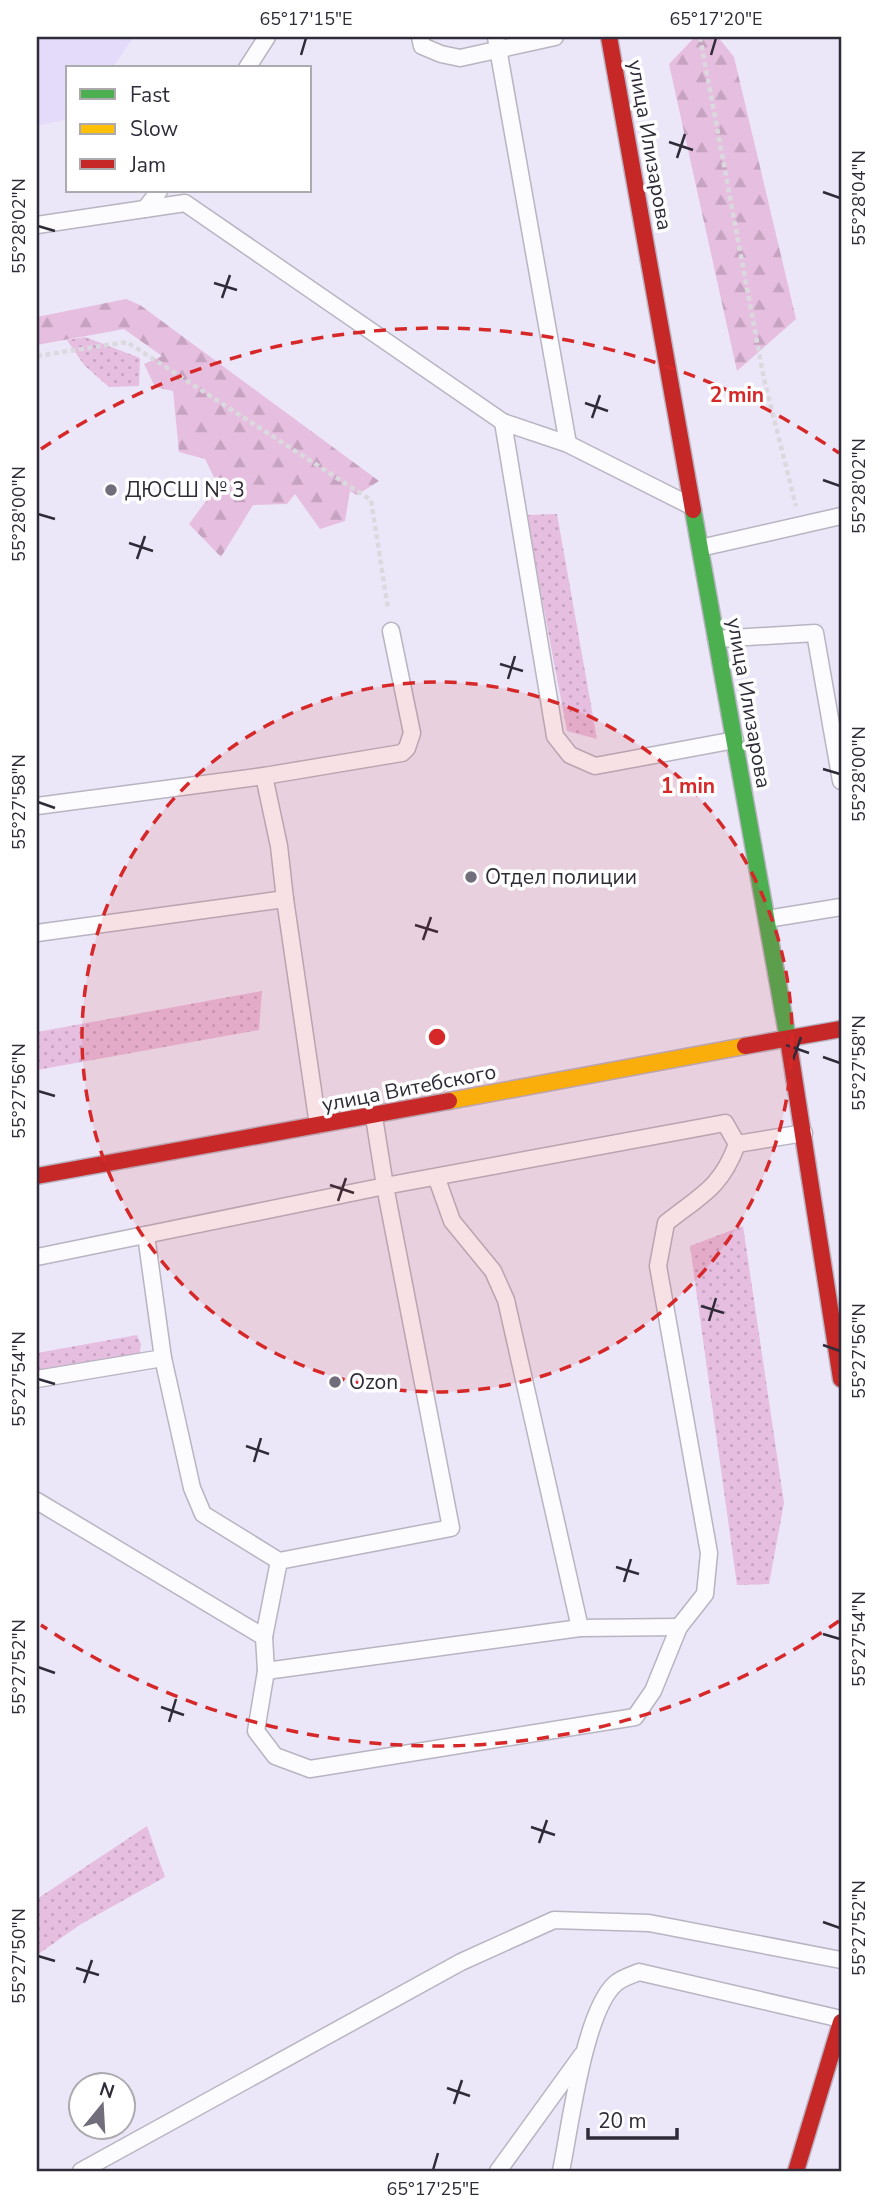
<svg xmlns="http://www.w3.org/2000/svg" width="878" height="2208" font-family="'Nunito Sans',sans-serif">
  <style>
    .built { fill: #e4dbfb }
    .grass { fill: url(#grass-dots) }
    .forest { fill: url(#forest-firs) }
    .lines { fill: none; stroke-linecap: round; stroke-linejoin: round }
    .lane-casing { stroke: #b8b4c2; stroke-width: 19 }
    .fast-casing { stroke: #b8b4c2; stroke-width: 19 }
    .slow-casing { stroke: #b8b4c2; stroke-width: 19 }
    .jam-casing { stroke: #b8b4c2; stroke-width: 19 }
    .path { stroke: #dad9de; stroke-width: 4.5; stroke-dasharray: 5 3.5; stroke-linecap: butt }
    .lane { stroke: #fcfbfe; stroke-width: 16 }
    .fast { stroke: #4caf50; stroke-width: 16 }
    .slow { stroke: #ffc107; stroke-width: 16 }
    .jam { stroke: #c62828; stroke-width: 16 }
    .ticks { fill: none; stroke: #2f2b38; stroke-width: 2.5 }
    .ring { fill: none; stroke: #d62828; stroke-width: 3.5; stroke-dasharray: 12 9 }
    .poi-dot { fill: #716d7b; stroke: #fff; stroke-width: 2.5 }
    .labels { text-anchor: middle; stroke-width: 7; stroke-linejoin: round; paint-order: stroke }
    .street-label { font-size: 21px; fill: #2f2b38; stroke: #fff }
    .poi-label { font-size: 21px; fill: #2f2b38; stroke: #fff; text-anchor: start }
    .centre { fill: #d62828; stroke: #fff; stroke-width: 3.5 }
    .ring-label { font-size: 21px; text-anchor: middle; font-weight: bold; fill: #d62828; stroke: #fff; stroke-width: 7; stroke-linejoin: round; paint-order: stroke }
    .neatline { fill: none; stroke: #2f2b38; stroke-width: 2.5 }
    .ticks-label { font-size: 18px; text-anchor: middle; fill: #2f2b38 }
  </style>
  <defs>
    <pattern id="grass-dots" width="8" height="8" patternUnits="userSpaceOnUse" patternTransform="scale(1.75)"><rect width="8" height="8" fill="#e6bedf"/><path d="M2 2h.1M6 6h.1" fill="none" stroke="#c6a3c0" stroke-width="1.8" stroke-linecap="round"/></pattern>
    <pattern id="forest-firs" width="22" height="20" patternUnits="userSpaceOnUse" patternTransform="scale(1.75)"><rect width="22" height="20" fill="#e6bedf"/><path d="M5 1l3.5 6h-7zM16 11l3.5 6h-7z" fill="#c6a3c0"/></pattern>
  </defs>
  <rect width="100%" height="100%" fill="#ece7f8"/>
  <polygon class="built" points="37,37 134,37 112,68 68,68 68,119 37,126"/>
  <g class="grass">
    <polygon points="85,337 140,358 139,386 109,387 84,365 67,340"/>
    <polygon points="557,514 597,739 567,731 526,515"/>
    <polygon points="262,991 259,1030 37,1070 37,1032"/>
    <polygon points="743,1226 784,1503 769,1584 737,1585 690,1246"/>
    <polygon points="137,1335 141,1344 139,1360 37,1371 37,1353"/>
    <polygon points="147,1826 165,1877 81,1924 37,1955 37,1899"/>
  </g>
  <g class="forest">
    <polygon points="695,37 718,37 734,57 796,319 737,371 669,64"/>
    <polygon points="126,299 140,305 379,481 357,495 350,491 345,521 320,529 295,494 287,504 253,505 221,557 189,524 218,485 205,459 179,452 173,391 155,387 144,364 162,356 124,329 37,345 37,317"/>
  </g>
  <g class="lines">
    <g class="lane-casing">
      <g id="lane">
        <polyline points="420,37 422,46 441,54 460,58 555,37"/>
        <polyline points="496,37 568,444"/>
        <polyline points="247,68 267,37"/>
        <polyline points="145,209 159,191"/>
        <polyline points="37,225 185,203 503,422 568,444 691,506"/>
        <polyline points="503,422 555,736 570,755 595,766 735,740"/>
        <polyline points="700,548 841,516"/>
        <polyline points="716,639 815,633 841,781"/>
        <polyline points="37,806 264,776"/>
        <polyline points="285,899 318,1125"/>
        <polyline points="767,919 841,907"/>
        <polyline points="37,933 285,899 279,846 264,776 402,753 407,748 412,733 391,631"/>
        <path d="M725,1123l12,21c-16,44 -36,51 -71,79l-8,43 51,287 -4,41 -26,33 -26,64 -18,26 -325,52 -35,-13 -19,-25 10,-60 -2,-34 15,-76 172,-33 -66,-342z"/>
        <polyline points="737,1144 804,1133"/>
        <polyline points="37,1257 385,1186 374,1117"/>
        <polyline points="163,1358 192,1488 203,1514 279,1561"/>
        <polyline points="37,1379 163,1358 146,1235"/>
        <polyline points="37,1501 264,1637"/>
        <polyline points="580,1628 679,1627"/>
        <polyline points="266,1671 580,1628 506,1300 493,1271 452,1221 437,1179"/>
        <polyline points="81,2171 461,1962 554,1920 649,1923 841,1960"/>
        <polyline points="498,2171 582,2055"/>
        <path d="M561,2171c9,-43 23,-159 54,-187 6,-6 17,-9 24,-12l202,47"/>
      </g>
    </g>
    <g class="fast-casing">
      <polyline id="fast" points="693,510 789,1045"/>
    </g>
    <g class="slow-casing">
      <polyline id="slow" points="449,1101 745,1046"/>
    </g>
    <g class="jam-casing">
      <g id="jam">
        <polyline points="609,37 693,510"/>
        <polyline points="789,1045 841,1379"/>
        <polyline points="745,1046 841,1029"/>
        <polyline points="37,1176 449,1101"/>
        <polyline points="796,2171 841,2022"/>
      </g>
    </g>
    <g class="path">
      <polyline points="700,37 764,379 796,506"/>
      <polyline points="37,356 127,342 371,500 388,609"/>
    </g>
    <use href="#lane" class="lane"/>
    <use href="#fast" class="fast"/>
    <use href="#slow" class="slow"/>
    <use href="#jam" class="jam"/>
  </g>
  <path class="ticks" d="M301,55l5,-17M711,55l5,-17M669,142l24,8M677,158l8,-24M823,192l17,6M38,226l17,5M214,283l23,7M222,298l8,-23M585,403l23,8M592,418l8,-23M823,480l17,6M38,514l17,5M129,543l24,8M137,559l8,-23M500,664l23,7M508,679l7,-23M823,769l17,5M38,802l17,6M415,925l23,7M423,940l8,-23M786,1045l23,8M823,1057l17,6M793,1060l8,-23M38,1091l17,5M330,1185l24,8M338,1201l8,-23M701,1306l23,7M709,1321l7,-23M823,1345l17,6M38,1379l17,5M246,1446l23,8M254,1462l7,-24M616,1567l23,7M624,1582l7,-23M823,1634l17,5M38,1667l17,6M161,1707l23,8M169,1722l7,-23M531,1827l24,8M539,1843l8,-23M823,1922l17,6M38,1956l17,5M76,1968l23,7M84,1983l8,-23M447,2088l23,8M454,2104l8,-24M433,2170l5,-17"/>
  <circle cx="437" cy="1037" r="355" fill="#d62828" fill-opacity=".12"/>
  <g class="ring">
    <circle cx="437" cy="1037" r="355"/>
    <path d="M839 1621A709 709 0 0 1 41 1625M41 449A709 709 0 0 1 839 453"/>
  </g>
  <g class="poi-dot">
    <circle cx="111" cy="490" r="7"/>
    <circle cx="471" cy="877" r="7"/>
    <circle cx="335" cy="1382" r="7"/>
  </g>
  <g class="labels">
    <g class="street-label">
      <text transform="translate(650 145) rotate(80)" y="7">улица Илизарова</text>
      <text transform="translate(749 703) rotate(80)" y="7">улица Илизарова</text>
      <text transform="translate(409 1088) rotate(-11)" y="7">улица Витебского</text>
    </g>
    <g class="poi-label">
      <text x="125" y="497">ДЮСШ № 3</text>
      <text x="485" y="884">Отдел полиции</text>
      <text x="349" y="1389">Ozon</text>
    </g>
  </g>
  <circle cx="437" cy="1037" r="10" class="centre"/>
  <g class="ring-label">
    <text x="737" y="402">2 min</text>
    <text x="688" y="793">1 min</text>
  </g>
  <rect width="878" height="2208" fill="none" stroke="#ffffff" stroke-width="77"/>
  <rect x="66" y="66" width="245" height="126" fill="#ffffff" stroke="#acaaaf" stroke-width="2"/>
  <rect x="80" y="89" width="35" height="10" fill="#4caf50" stroke="#acaaaf" stroke-width="2"/>
  <text x="130" y="102" font-size="21" fill="#2f2b38">Fast</text>
  <rect x="80" y="124" width="35" height="10" fill="#ffc107" stroke="#acaaaf" stroke-width="2"/>
  <text x="130" y="136" font-size="21" fill="#2f2b38">Slow</text>
  <rect x="80" y="159" width="35" height="10" fill="#c62828" stroke="#acaaaf" stroke-width="2"/>
  <text x="130" y="172" font-size="21" fill="#2f2b38">Jam</text>
  <g transform="translate(102 2106) rotate(18)"><circle r="33" fill="#ffffff" stroke="#acaaaf" stroke-width="2"/>
  <path d="M0-5L12 26L0 18L-12 26Z" fill="#716d7b"/>
  <text y="-10" font-size="19" font-weight="bold" text-anchor="middle" fill="#2f2b38">N</text>
  </g>
  <path d="M588 2128v10h89v-10" fill="none" stroke="#2f2b38" stroke-width="3.5"/>
  <text x="598" y="2128" font-size="21" fill="#2f2b38" stroke="#ffffff" stroke-width="5" paint-order="stroke">20 m</text>
  <rect x="38" y="38" width="802" height="2132" class="neatline"/>
  <g class="ticks-label">
    <text x="306" y="25">65°17'15"E</text>
    <text x="716" y="25">65°17'20"E</text>
    <text transform="translate(859 198) rotate(-90)" y="6">55°28'04"N</text>
    <text transform="translate(19 226) rotate(-90)" y="6">55°28'02"N</text>
    <text transform="translate(859 486) rotate(-90)" y="6">55°28'02"N</text>
    <text transform="translate(19 514) rotate(-90)" y="6">55°28'00"N</text>
    <text transform="translate(859 774) rotate(-90)" y="6">55°28'00"N</text>
    <text transform="translate(19 802) rotate(-90)" y="6">55°27'58"N</text>
    <text transform="translate(859 1063) rotate(-90)" y="6">55°27'58"N</text>
    <text transform="translate(19 1091) rotate(-90)" y="6">55°27'56"N</text>
    <text transform="translate(859 1351) rotate(-90)" y="6">55°27'56"N</text>
    <text transform="translate(19 1379) rotate(-90)" y="6">55°27'54"N</text>
    <text transform="translate(859 1639) rotate(-90)" y="6">55°27'54"N</text>
    <text transform="translate(19 1667) rotate(-90)" y="6">55°27'52"N</text>
    <text transform="translate(859 1928) rotate(-90)" y="6">55°27'52"N</text>
    <text transform="translate(19 1956) rotate(-90)" y="6">55°27'50"N</text>
    <text x="433" y="2195">65°17'25"E</text>
  </g>
</svg>
